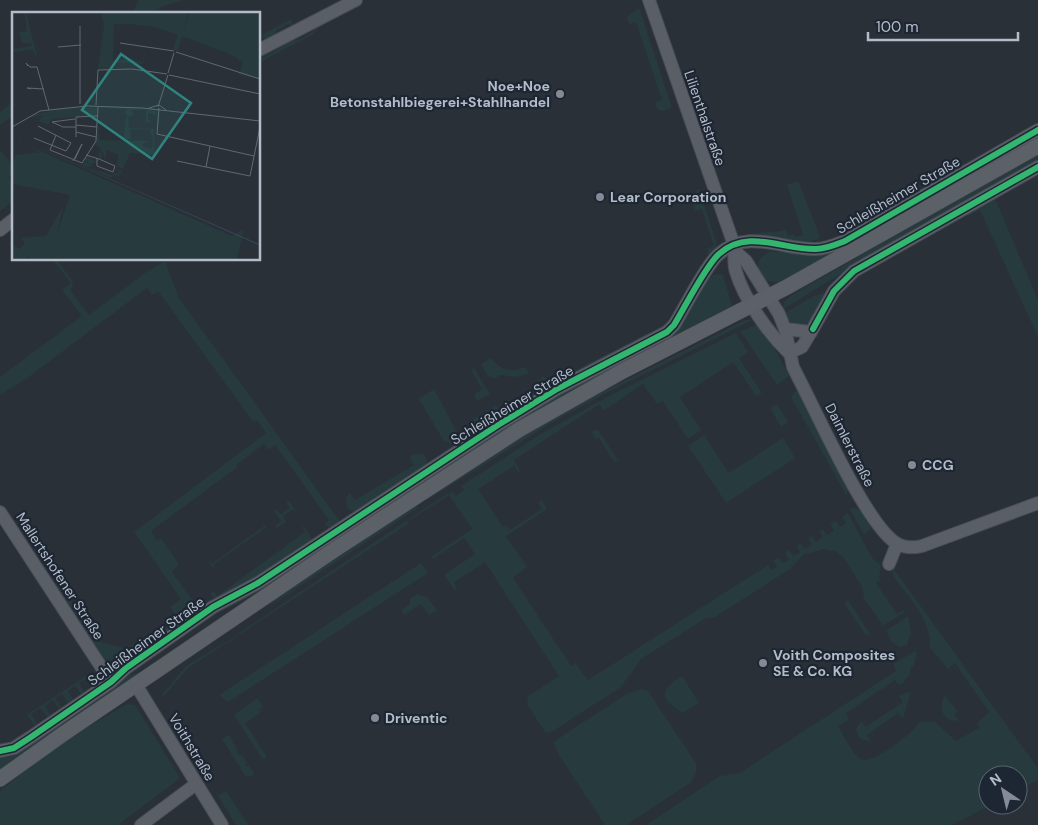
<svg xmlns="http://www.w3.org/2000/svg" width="1038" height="825" font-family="'DM Sans',sans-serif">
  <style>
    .green { fill: #273a3e }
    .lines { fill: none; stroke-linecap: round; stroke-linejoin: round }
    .minor-casing { stroke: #484c53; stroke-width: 14 }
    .major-casing { stroke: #484c55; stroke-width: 16 }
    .minor { stroke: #5a5e66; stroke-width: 12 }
    .major { stroke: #5c6168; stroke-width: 15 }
    .cycleway-casing { stroke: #1d2633; stroke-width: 9 }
    .cycleway { stroke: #33b770; stroke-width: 6 }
    .poi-dot { fill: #848b96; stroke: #1d2633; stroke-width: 2 }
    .labels { text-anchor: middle; stroke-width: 4.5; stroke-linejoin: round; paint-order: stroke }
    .poi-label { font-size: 14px; font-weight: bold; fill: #b4bcc9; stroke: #1d2633; text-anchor: start }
    .street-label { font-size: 14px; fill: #b4bcc9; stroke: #1d2633 }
    .inset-road { fill: none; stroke: #616872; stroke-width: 1 }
    .view { fill: #308480; fill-opacity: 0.15; stroke: #308480; stroke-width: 2.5 }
    .inset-edge { fill: none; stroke: #b4bcc9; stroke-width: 2.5 }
  </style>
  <rect width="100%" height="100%" fill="#2a3038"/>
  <g class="green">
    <polygon points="139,0 184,0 163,6 149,14 131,14"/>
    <polygon points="637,9 640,10 671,105 671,108 662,111 657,109 655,102 662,100 636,22 629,24 627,17"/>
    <polygon points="291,19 293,26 288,24 276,30 276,34 267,39 263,37 259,39 259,36"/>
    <path d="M321,25l-9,10 -50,26 -1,-2 32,-19c11,2 19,-10 28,-15z"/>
    <polygon points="14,101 14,115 0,125 0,112"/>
    <polygon points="1024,143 1030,145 781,282 766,281 757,269 760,258 770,251 814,256 831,253"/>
    <path d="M0,150c8,10 18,17 9,28l5,7v15l-14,11z"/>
    <polygon points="1038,153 1038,160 868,257 782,310 785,301 792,295"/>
    <path d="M798,181l21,53v5l-11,3 -58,-7c12,-4 23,-2 36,-5l2,6 6,-2 1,3 8,-2 -16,-50z"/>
    <polygon points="699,188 717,245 671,320 666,326 586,367 588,364 664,325 672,318 708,257 708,248 714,246 702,209 695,211 693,195"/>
    <polygon points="994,196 1038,300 1038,337 980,210 968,216 967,211"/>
    <polygon points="52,259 56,259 72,280 73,286 70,290 89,315 145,273 165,261 179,298 339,520 339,524 331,529 324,524 329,520 275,445 269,450 264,444 237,464 236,468 151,531 157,541 161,538 179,564 172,572 194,603 201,599 202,607 162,636 156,632 177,618 170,607 181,599 134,532 266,433 257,420 254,423 158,291 152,295 147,288 26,379 0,395 0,377 82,316 62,290 71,283"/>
    <polygon points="720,274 723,275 732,306 600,376 273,584 230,607 229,605 537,405 668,336 704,284 713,275"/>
    <path d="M824,293l2,1c-9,18 -22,50 -43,20l31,-18z"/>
    <polygon points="745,320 752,320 602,395 551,423 427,500 431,493 562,412"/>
    <polygon points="759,324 768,336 789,376 777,385 740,331"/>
    <polygon points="736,333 748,352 739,358 762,393 756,396 733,362 680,397 701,430 688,439 663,401 657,404 643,384 603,411 600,404 514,460 520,470 518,472 514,466 478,489 503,527 506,525 510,530 542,509 538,503 542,500 547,509 506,536 527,567 513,578 571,666 575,663 588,680 768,565 772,570 777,567 773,561 779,557 783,563 789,560 785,553 789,550 794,556 800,552 797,546 801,543 805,549 812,545 808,538 812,536 816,542 823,537 819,531 823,529 827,535 834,531 830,524 836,521 840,527 846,523 842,517 848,513 872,558 881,565 879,578 882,579 876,583 897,614 904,610 905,612 883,626 864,598 862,587 844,558 837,552 824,549 803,555 790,569 715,617 706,618 641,659 621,687 550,733 545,732 528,706 527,697 559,676 485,562 454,582 457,589 454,589 444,575 475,554 464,538 433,559 432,556 472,529 449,495 407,522 408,524 188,668 163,697 162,695 186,666 225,642 227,644 234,640 233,637 448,493 449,495 452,492 456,496 464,490 461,486 541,434 609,396"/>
    <path d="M491,358c9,12 20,15 34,9l4,6 -13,4 -16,-2 -5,4 -7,-3 -7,-12z"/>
    <polygon points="474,368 490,394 477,401 474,395 482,389 471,370"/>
    <polygon points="544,376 549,383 548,385 477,430 471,426 474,419 496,405 500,411 541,386 538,380"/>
    <polygon points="434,389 458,434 457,440 451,443 444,441 419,399"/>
    <polygon points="797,390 848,488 847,496 791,397"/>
    <polygon points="777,404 788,422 781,427 770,408"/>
    <polygon points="598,430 618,460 614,462 599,438 596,439 591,431"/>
    <polygon points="704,435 729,473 783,438 795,458 726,503 688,446"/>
    <path d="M415,454h8l3,4 1,9 -68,45h-5l-6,-3c-2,-7 -4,-11 2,-16l5,7 59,-35 -5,-8z"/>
    <polygon points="289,501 298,513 293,509 283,516 286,522 277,528 275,526 281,521 274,511 276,509 281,514 290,508 286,502"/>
    <polygon points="412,505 419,507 268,607 280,594"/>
    <polygon points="856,508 861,511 871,528 864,535 850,509"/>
    <polygon points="261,520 270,533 265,528 213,565 216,572 207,560 212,564 264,526"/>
    <polygon points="302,526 305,527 312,540 235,592 214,598 211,594 213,590 217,596 305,532"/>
    <polygon points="421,563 428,573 228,702 219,695"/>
    <path d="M893,568l144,199 1,13 -20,11v-16h-30v30h3l-39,20h-306l74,-49 20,-3 156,-102 -3,-7 22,-13 2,2 -3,12 -3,2 -1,8 -6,5 1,2 -6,3 -4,-5 -49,33 3,7 -11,6c6,9 14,28 23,33 12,6 52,-26 59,-37l14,-1 22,20 23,-13 -2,-5 12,-11 -34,-49 -7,6 -18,-21c2,-28 -21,-50 -37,-72z"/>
    <polygon points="58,583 92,635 94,634 100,642 125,648 144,639 147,643 146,647 122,663 103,659 55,587"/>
    <polygon points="417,594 427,597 437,610 429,615 421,604 404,615 401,610 410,604 410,599"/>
    <polygon points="848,600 870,634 866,636 844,603"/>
    <polygon points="908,616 911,632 907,645 900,647 892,642 886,631"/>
    <polygon points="148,669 0,770 0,756 12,755 19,751 126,677"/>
    <polygon points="92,672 90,685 85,679 79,683 84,692 81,694 75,686 68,691 73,699 68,703 62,694 55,698 61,707 59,709 53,700 45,706 50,715 47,717 41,708 31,714 37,724 34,725 27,715"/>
    <path d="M682,676l17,27 -16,10c-23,-14 -25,-22 -1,-37z"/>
    <polygon points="643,689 648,691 696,763 696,773 690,783 626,825 605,825 559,755 554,743 556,740 628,693"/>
    <polygon points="911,691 903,719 898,713 867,735 871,742 859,738 856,729 861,721 866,727 903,702 899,696"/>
    <path d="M945,695l13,17 -4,2 5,6 -7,1c-12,-6 -13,-14 -7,-26z"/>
    <polygon points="258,698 263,707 259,710 260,713 245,723 267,757 263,760 234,715"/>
    <polygon points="127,704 135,705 180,778 118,825 0,825 0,791 38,760 83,730"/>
    <polygon points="229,735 240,756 242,755 247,763 245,764 247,767 249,766 255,775 246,777 222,739"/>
    <polygon points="226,791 248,825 236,825 218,796"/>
  </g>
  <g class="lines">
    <g class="minor-casing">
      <g id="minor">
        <path d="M649,0l85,245 3,8 9,8 33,53 6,15 8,38 6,12c19,36 67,145 97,164 8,5 18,5 26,3l116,-43"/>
        <polyline points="259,50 356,0"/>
        <polyline points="0,230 14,219"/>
        <path d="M734,245c1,9 -1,18 2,27 8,27 33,62 53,81"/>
        <polyline points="785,329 811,332 834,291 854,271 1038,167"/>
        <polyline points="789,353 802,347 811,332"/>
        <polyline points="0,512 111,682"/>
        <polyline points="889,564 897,544"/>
        <polyline points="136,685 222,825"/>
        <path d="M0,751l14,-3 17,-11 80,-55 15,-14 87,-61 45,-24 240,-158 59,-36 110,-57 7,-7c10,-16 32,-60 45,-71 29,-26 64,-4 97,-5 10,0 19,-4 29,-8l193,-111"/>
        <polyline points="141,825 196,784"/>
      </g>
    </g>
    <g class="major-casing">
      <polyline id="major" points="0,779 63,734 334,550 520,429 621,372 787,287 1038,146"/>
    </g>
    <use href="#minor" class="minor"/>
    <use href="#major" class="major"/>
    <g class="cycleway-casing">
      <g id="cycleway">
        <polyline points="813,329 834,291 854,271 1038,167"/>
        <path d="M0,751l14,-3 17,-11 80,-55 15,-14 87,-61 45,-24 240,-158 59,-36 110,-57 7,-7c10,-16 32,-60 45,-71 29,-26 64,-4 97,-5 10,0 19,-4 29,-8l193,-111"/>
      </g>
    </g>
    <use href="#cycleway" class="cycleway"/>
  </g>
  <g class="poi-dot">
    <circle cx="560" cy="94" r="5"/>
    <circle cx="600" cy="197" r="5"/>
    <circle cx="912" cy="465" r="5"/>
    <circle cx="763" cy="663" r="5"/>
    <circle cx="375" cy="718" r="5"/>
  </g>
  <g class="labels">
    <g class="poi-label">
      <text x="550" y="91" text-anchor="end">Noe+Noe<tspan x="550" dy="16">Betonstahlbiegerei+Stahlhandel</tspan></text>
      <text x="610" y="202">Lear Corporation</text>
      <text x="922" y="470">CCG</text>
      <text x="773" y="660">Voith Composites<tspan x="773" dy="16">SE &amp; Co. KG</tspan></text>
      <text x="385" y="723">Driventic</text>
    </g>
    <g class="street-label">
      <text transform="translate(705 118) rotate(71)" y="5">Lilienthalstraße</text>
      <text transform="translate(898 195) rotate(-30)" y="5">Schleißheimer Straße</text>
      <text transform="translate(512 405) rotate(-31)" y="5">Schleißheimer Straße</text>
      <text transform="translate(850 445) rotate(63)" y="5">Daimlerstraße</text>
      <text transform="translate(60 576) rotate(57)" y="5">Mallertshofener Straße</text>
      <text transform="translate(146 641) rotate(-36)" y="5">Schleißheimer Straße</text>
      <text transform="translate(192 747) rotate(59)" y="5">Voithstraße</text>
    </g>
  </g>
  <g transform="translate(12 12)">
    <rect width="248" height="248" fill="#2a3038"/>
    <path d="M12,0h2l12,48 -5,-10 -21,2v-3l20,-3 -1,-3 -8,1 -4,-12 8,-1zM89,0h87l-5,20 6,-20h70v67l-24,-6h5l3,-12 -5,-1 -4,11 4,-13 -16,-7 -40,-15 -4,15 -5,-1 5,-15 -23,-8 -26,-3h-15l-1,37 19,-2 10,3 4,-14 -3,16 -28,-2 -2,6 -15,1 6,-44zM53,96h32l-1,7 -45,4 -3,6 -9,-4 3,-6 -12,3 5,-4zM88,96v-1l27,1 30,3 -1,6 -1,-4 -1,3 -1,-3h-5v7l5,2h-7v-12h-16l4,4 -6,3 1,11 26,1 -2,10 -3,-9 -17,-1 -3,1 1,9h-8l4,-24 -3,-3 4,-3zM87,112l1,16 52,1 -9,2v3l9,3 2,-15 1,21 -25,-2 -7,16 -6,-3 1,-11 -12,-5v11l-5,-11 1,9 -4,-2 3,-9 -6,-3zM8,130l212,94 12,-7 5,-22 -12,52h-209l3,-8 -4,8h-15v-13l9,3 4,-7 -5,-4 26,-2 17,-30 -6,28 13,-39 -58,-11v-21l4,-8 24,-3 -18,-9 -3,2zM74,144l10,5 -6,6h-4l26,8 2,-2 6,1 -5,-5 7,2 -2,5 -8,-1 -1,3 -30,-13 4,-3 6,3 -7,-5z" fill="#273a3e"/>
    <path d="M0,124l247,108v1z" fill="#384963"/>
    <path class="inset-road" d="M108,31l54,8M46,35l23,-2M164,40l84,27M16,54l-2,-3 4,4h7l12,43M156,61l6,-20M157,63l91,19M19,77l-4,-1 17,1M68,92v-78M84,93l2,-35 34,-1 35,5M146,95l10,-32M137,96l10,-3 7,5M147,96l-2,26 97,22M63,107l-23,3 11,5h13M64,113l21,2M0,115l28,-16 47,-5 55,2 118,13M64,120l20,5M44,123l-6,15 32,13 14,-22 2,-34M64,125v-20l21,-1M22,126l32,13 5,-8 -33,-17M198,134l-4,21 44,9 10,-49M74,143l13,4 16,7 -2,6 -16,-6v-8M61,149l9,-17 -7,15M165,149l29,6"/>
    <path class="view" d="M109,42l70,49 -39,56 -70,-49z"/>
    <rect width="248" height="248" class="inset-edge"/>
  </g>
  <g transform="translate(1003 790) rotate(325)"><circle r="24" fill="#1d2633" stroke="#59626f"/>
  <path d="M0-4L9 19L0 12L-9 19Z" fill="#848b96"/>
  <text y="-8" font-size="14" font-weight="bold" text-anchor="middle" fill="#b4bcc9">N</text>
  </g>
  <path d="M868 32v8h150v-8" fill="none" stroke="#b4bcc9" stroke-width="2.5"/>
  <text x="876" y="32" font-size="15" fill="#b4bcc9" stroke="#1d2633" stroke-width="4" paint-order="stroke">100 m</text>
</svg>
